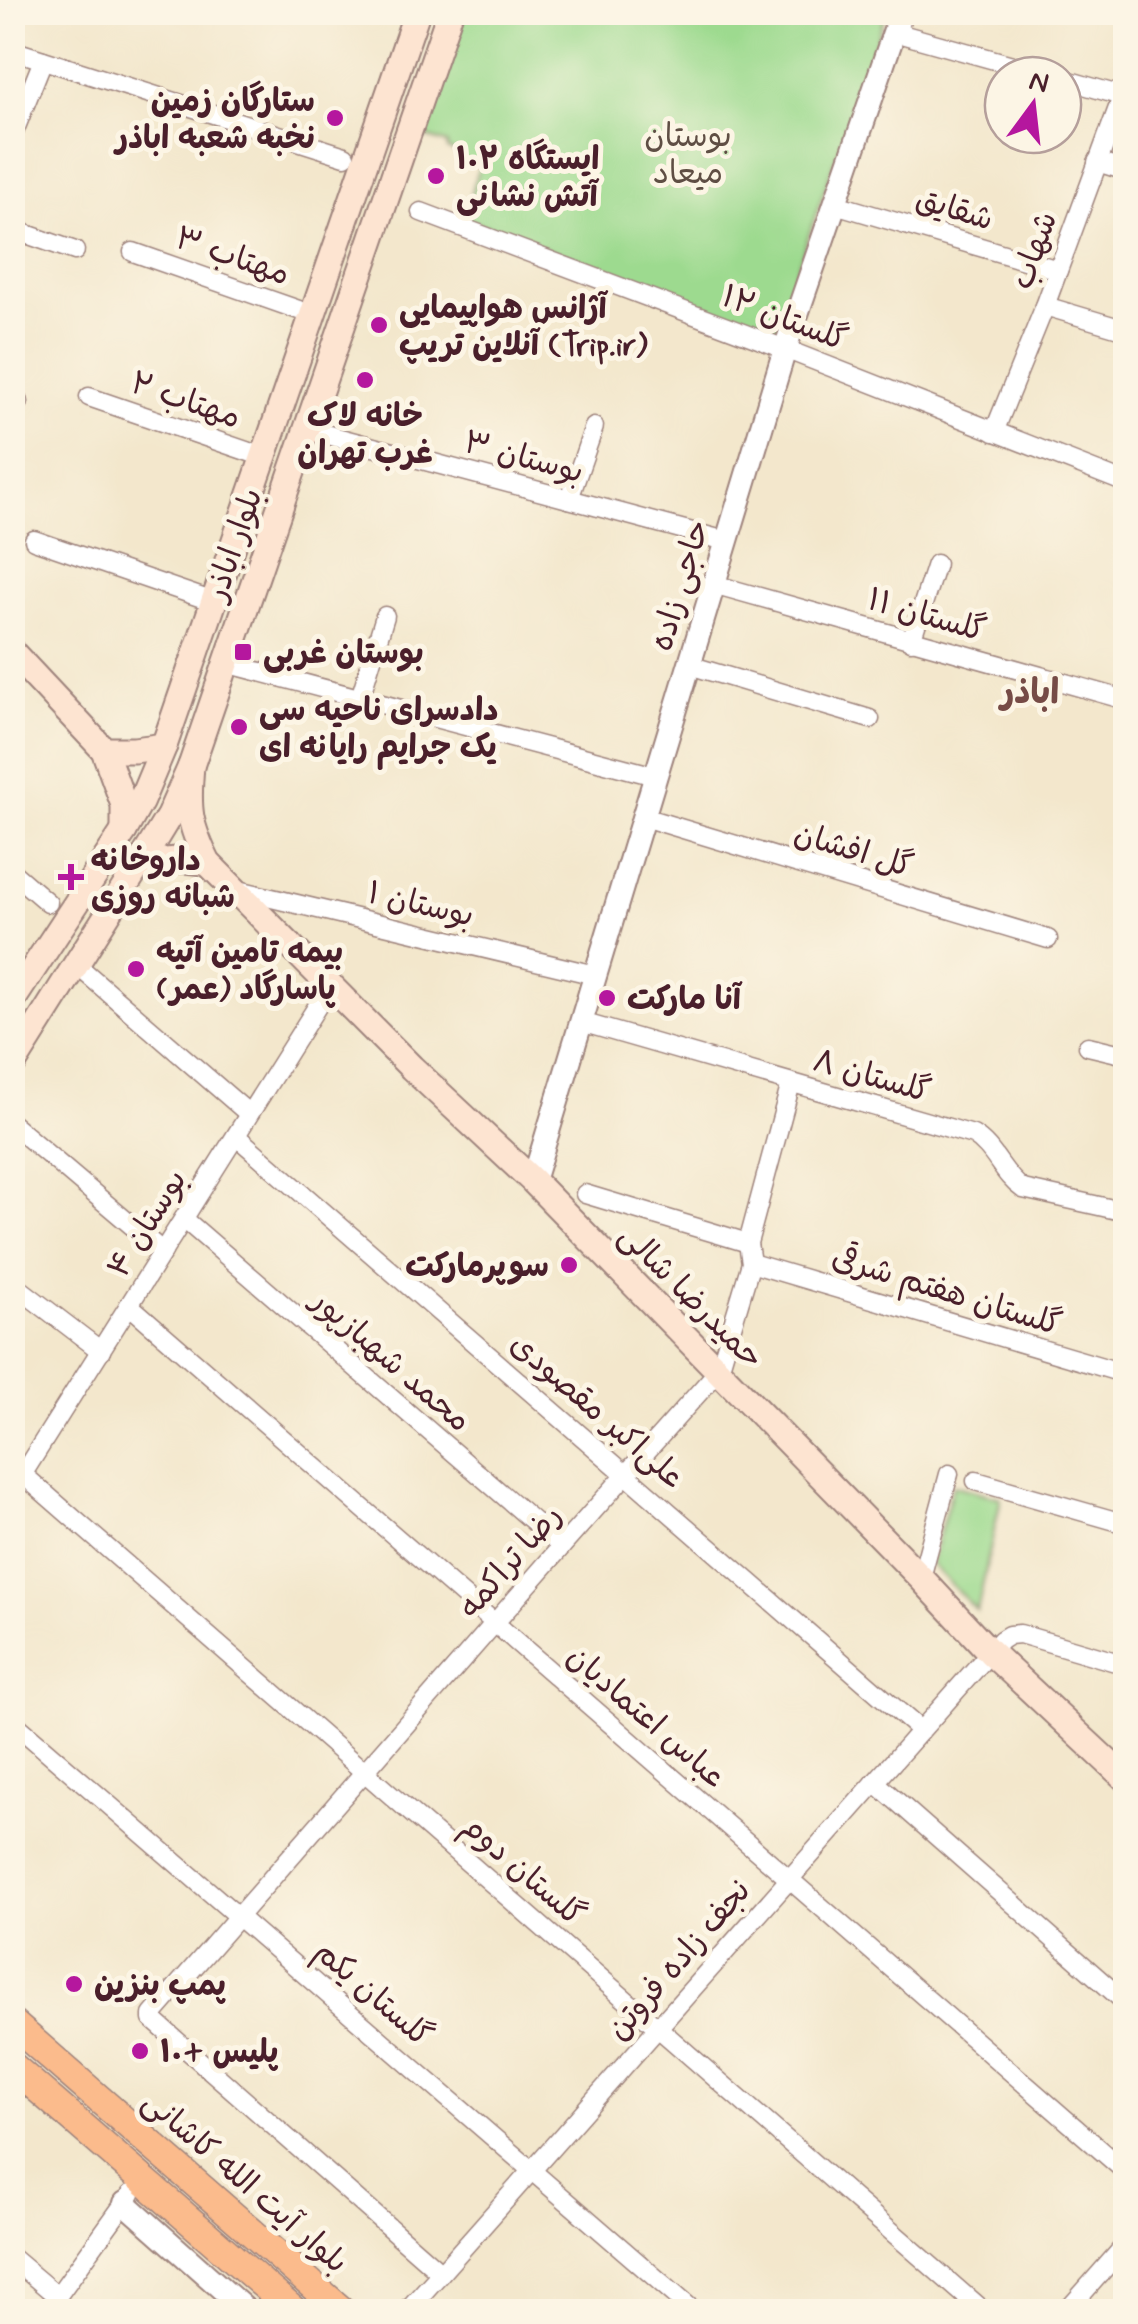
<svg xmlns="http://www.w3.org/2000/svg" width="1138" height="2324" font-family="Mynerve,'Playpen Sans Arabic',sans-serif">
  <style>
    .green { fill: #9dda8f; stroke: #747c5d; stroke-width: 2.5 }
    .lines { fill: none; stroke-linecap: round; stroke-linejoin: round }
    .minor-casing { stroke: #9e837c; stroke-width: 21 }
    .tertiary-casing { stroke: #9e837c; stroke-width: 26 }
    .secondary-casing { stroke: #9e837c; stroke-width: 29 }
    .primary-casing { stroke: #9e837c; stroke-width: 31 }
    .minor { stroke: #fff; stroke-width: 18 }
    .tertiary { stroke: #fff; stroke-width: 22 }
    .secondary { stroke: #fde4d1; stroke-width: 25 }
    .primary { stroke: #fbbb8c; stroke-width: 28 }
    .poi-dot { fill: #b5179e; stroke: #fcf5e5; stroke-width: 4 }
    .labels { text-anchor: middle; stroke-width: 10; stroke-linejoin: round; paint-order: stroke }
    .poi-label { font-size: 32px; font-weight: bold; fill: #4a1f2b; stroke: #fcf5e5; text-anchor: start }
    .park-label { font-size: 32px; fill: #5f4e44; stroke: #fcf5e5 }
    .street-label { font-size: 32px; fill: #4a1f2b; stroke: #fcf5e5 }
    .neighbourhood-label { font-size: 35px; font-weight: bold; fill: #764b46; stroke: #fcf5e5 }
  </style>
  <rect width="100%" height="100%" fill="#fcf5e5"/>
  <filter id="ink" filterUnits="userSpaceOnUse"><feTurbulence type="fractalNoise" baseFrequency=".01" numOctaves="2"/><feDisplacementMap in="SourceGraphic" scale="20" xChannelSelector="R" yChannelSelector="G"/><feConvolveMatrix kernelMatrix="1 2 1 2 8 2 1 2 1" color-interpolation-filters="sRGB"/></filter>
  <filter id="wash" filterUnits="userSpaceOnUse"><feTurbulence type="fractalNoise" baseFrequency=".0048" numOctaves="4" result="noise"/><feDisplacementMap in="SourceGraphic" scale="40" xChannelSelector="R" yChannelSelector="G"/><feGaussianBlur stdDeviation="2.25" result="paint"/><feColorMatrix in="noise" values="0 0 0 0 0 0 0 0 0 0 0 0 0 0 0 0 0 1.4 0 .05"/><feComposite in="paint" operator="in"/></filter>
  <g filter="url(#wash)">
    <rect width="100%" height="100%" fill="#f3e7cc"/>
    <g class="green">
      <polygon points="464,13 886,13 774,336 463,218 480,165 457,158 458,153 447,149 447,144 423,136"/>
      <polygon points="953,1485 1001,1498 977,1611 931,1564"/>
    </g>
  </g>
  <g filter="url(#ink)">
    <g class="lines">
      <g class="minor-casing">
        <g id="minor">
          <polyline points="894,32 1048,75"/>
          <polyline points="12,50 345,156"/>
          <polyline points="1063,79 1122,96"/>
          <polyline points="12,137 43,60"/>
          <polyline points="1097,162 1126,171"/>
          <polyline points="835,204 1058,270"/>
          <polyline points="421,212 785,349 1126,483"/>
          <polyline points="12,229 75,251"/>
          <polyline points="133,252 313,315"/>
          <polyline points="1045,306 1126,330"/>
          <polyline points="89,397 264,457"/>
          <polyline points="12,399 19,402"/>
          <polyline points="306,429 726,541"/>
          <polyline points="994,432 1045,306 1126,86"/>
          <polyline points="569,499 594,427"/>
          <polyline points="34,540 214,602"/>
          <polyline points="713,584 1126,700"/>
          <polyline points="911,641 936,564"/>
          <polyline points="226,663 655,776"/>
          <polyline points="689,665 870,719"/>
          <polyline points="360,698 385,616"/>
          <polyline points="643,817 1048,939"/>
          <polyline points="12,872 48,903"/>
          <polyline points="234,889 595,975"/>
          <polyline points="86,973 249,1114"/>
          <path d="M581,1022l392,113c22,13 29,40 50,54l103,23"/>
          <polyline points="1088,1046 1126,1055"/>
          <polyline points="12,1124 163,1252"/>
          <polyline points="236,1136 920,1730"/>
          <polyline points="585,1194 748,1243"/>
          <polyline points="184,1219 562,1546"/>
          <polyline points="751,1263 1126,1374"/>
          <polyline points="12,1283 101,1351"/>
          <polyline points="129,1305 1126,2172"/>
          <polyline points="12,1465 984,2312"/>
          <polyline points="976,1481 1126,1524"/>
          <polyline points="12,1491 330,986"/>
          <polyline points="921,1578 949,1474"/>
          <polyline points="12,1721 695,2312"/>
          <polyline points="875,1782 1126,2003"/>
          <polyline points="12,2258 57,2296"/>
          <polyline points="441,2273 152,2019 152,2015 562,1546 719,1370 751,1263 748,1243 791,1083"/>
          <polyline points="46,2312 131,2194"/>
          <polyline points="403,2312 411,2306 441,2273 1001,1640 1009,1635 1020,1634 1126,1665"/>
          <polyline points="1066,2312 1126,2244"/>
        </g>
      </g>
      <g class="tertiary-casing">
        <g id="tertiary">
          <polyline points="533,1181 785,349 901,12"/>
          <polyline points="125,2203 248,2312"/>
        </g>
      </g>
      <g class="secondary-casing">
        <g id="secondary">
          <polyline points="12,652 104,750 124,805 124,831"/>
          <polyline points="104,750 134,750 164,746"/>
          <path d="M191,766c-4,44 -2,58 17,97l204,205 121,113 388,397 69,74 136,127"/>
          <path d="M137,868c26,-9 45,-10 71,-5"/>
          <polyline points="12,1001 124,831 141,801 164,746 417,12"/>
          <polyline points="12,1066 150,847 169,816 191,766 450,12"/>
        </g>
      </g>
      <g class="primary-casing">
        <g id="primary">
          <polyline points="12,2023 343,2312"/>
          <polyline points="12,2066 295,2312"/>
        </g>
      </g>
      <use href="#minor" class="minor"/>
      <use href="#tertiary" class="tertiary"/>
      <use href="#secondary" class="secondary"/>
      <use href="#primary" class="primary"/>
    </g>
  </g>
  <g class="poi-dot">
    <circle cx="335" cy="118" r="10"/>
    <circle cx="436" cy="176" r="10"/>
    <circle cx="379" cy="325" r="10"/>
    <circle cx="365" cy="380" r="10"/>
    <rect x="233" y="642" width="20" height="20" rx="5"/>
    <circle cx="239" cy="727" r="10"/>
    <path d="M66 862h10v10h10v10h-10v10h-10v-10h-10v-10h10z"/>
    <circle cx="136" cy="969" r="10"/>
    <circle cx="607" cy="998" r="10"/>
    <circle cx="569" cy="1265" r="10"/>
    <circle cx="74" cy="1984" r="10"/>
    <circle cx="140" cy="2051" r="10"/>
  </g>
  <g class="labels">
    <g class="poi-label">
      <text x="315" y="111" text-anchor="end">ستارگان زمین<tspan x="315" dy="37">نخبه شعبه اباذر</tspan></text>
      <text x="456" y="169">ایستگاه ۱۰۲<tspan x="456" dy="37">آتش نشانی</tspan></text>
      <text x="399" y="318">آژانس هواپیمایی<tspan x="399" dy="37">آنلاین تریپ (Trip.ir)</tspan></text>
      <text x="365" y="426" text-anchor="middle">خانه لاک<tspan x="365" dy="37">غرب تهران</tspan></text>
      <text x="263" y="663">بوستان غربی</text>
      <text x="259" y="720">دادسرای ناحیه سی<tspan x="259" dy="37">یک جرایم رایانه ای</tspan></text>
      <text x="91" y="870">داروخانه<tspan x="91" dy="37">شبانه روزی</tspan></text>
      <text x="156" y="962">بیمه تامین آتیه<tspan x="156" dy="37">(عمر) پاسارگاد</tspan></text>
      <text x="627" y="1009">آنا مارکت</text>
      <text x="549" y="1276" text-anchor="end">سوپرمارکت</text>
      <text x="94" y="1995">پمپ بنزین</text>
      <text x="160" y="2062">پلیس +۱۰</text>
    </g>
    <g class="park-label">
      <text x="688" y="146">بوستان<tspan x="688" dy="37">میعاد</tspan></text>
    </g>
    <g class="street-label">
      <text transform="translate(955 208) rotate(17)" y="11">شقایق</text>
      <text transform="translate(1033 250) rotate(-70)" y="11">شهاب</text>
      <text transform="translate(233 255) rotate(19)" y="11">مهتاب ۳</text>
      <text transform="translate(785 317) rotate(21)" y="11">گلستان ۱۲</text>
      <text transform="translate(186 399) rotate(19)" y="11">مهتاب ۲</text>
      <text transform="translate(524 456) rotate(15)" y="11">بوستان ۳</text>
      <text transform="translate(233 544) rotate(-71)" y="11">بلوار اباذر</text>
      <text transform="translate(679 585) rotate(-73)" y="11">حاجی زاده</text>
      <text transform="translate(927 614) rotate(16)" y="11">گلستان ۱۱</text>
      <text transform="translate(854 849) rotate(17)" y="11">گل افشان</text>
      <text transform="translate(421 903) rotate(13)" y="11">بوستان ۱</text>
      <text transform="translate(872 1075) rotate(16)" y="11">گلستان ٨</text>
      <text transform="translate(146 1223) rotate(-58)" y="11">بوستان ۴</text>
      <text transform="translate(947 1290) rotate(17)" y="11">گلستان هفتم شرقی</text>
      <text transform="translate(692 1296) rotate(45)" y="11">حمیدرضا شالی</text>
      <text transform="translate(392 1360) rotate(41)" y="11">محمد شهبازپور</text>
      <text transform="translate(598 1410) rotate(41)" y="11">علی‌اکبر مقصودی</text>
      <text transform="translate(509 1561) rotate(-49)" y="11">رضا تراکمه</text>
      <text transform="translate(647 1716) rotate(41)" y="11">عباس اعتمادیان</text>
      <text transform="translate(524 1870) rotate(41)" y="11">گلستان دوم</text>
      <text transform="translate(678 1959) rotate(-49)" y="11">نجف زاده فروتن</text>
      <text transform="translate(374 1993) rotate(41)" y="11">گلستان یکم</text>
      <text transform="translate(246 2181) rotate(41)" y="11">بلوار آیت الله کاشانی</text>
    </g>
    <g class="neighbourhood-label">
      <text x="1030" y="703">اباذر</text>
    </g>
  </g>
  <rect width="1138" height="2324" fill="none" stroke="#fcf5e5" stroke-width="50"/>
  <g transform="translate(1033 105) rotate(15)"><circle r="48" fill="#fcf5e5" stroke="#b59f9b" stroke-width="2.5"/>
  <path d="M0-8L18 38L0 25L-18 38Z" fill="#b5179e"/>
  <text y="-15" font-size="28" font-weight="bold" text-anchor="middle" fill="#4a1f2b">N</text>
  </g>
</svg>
